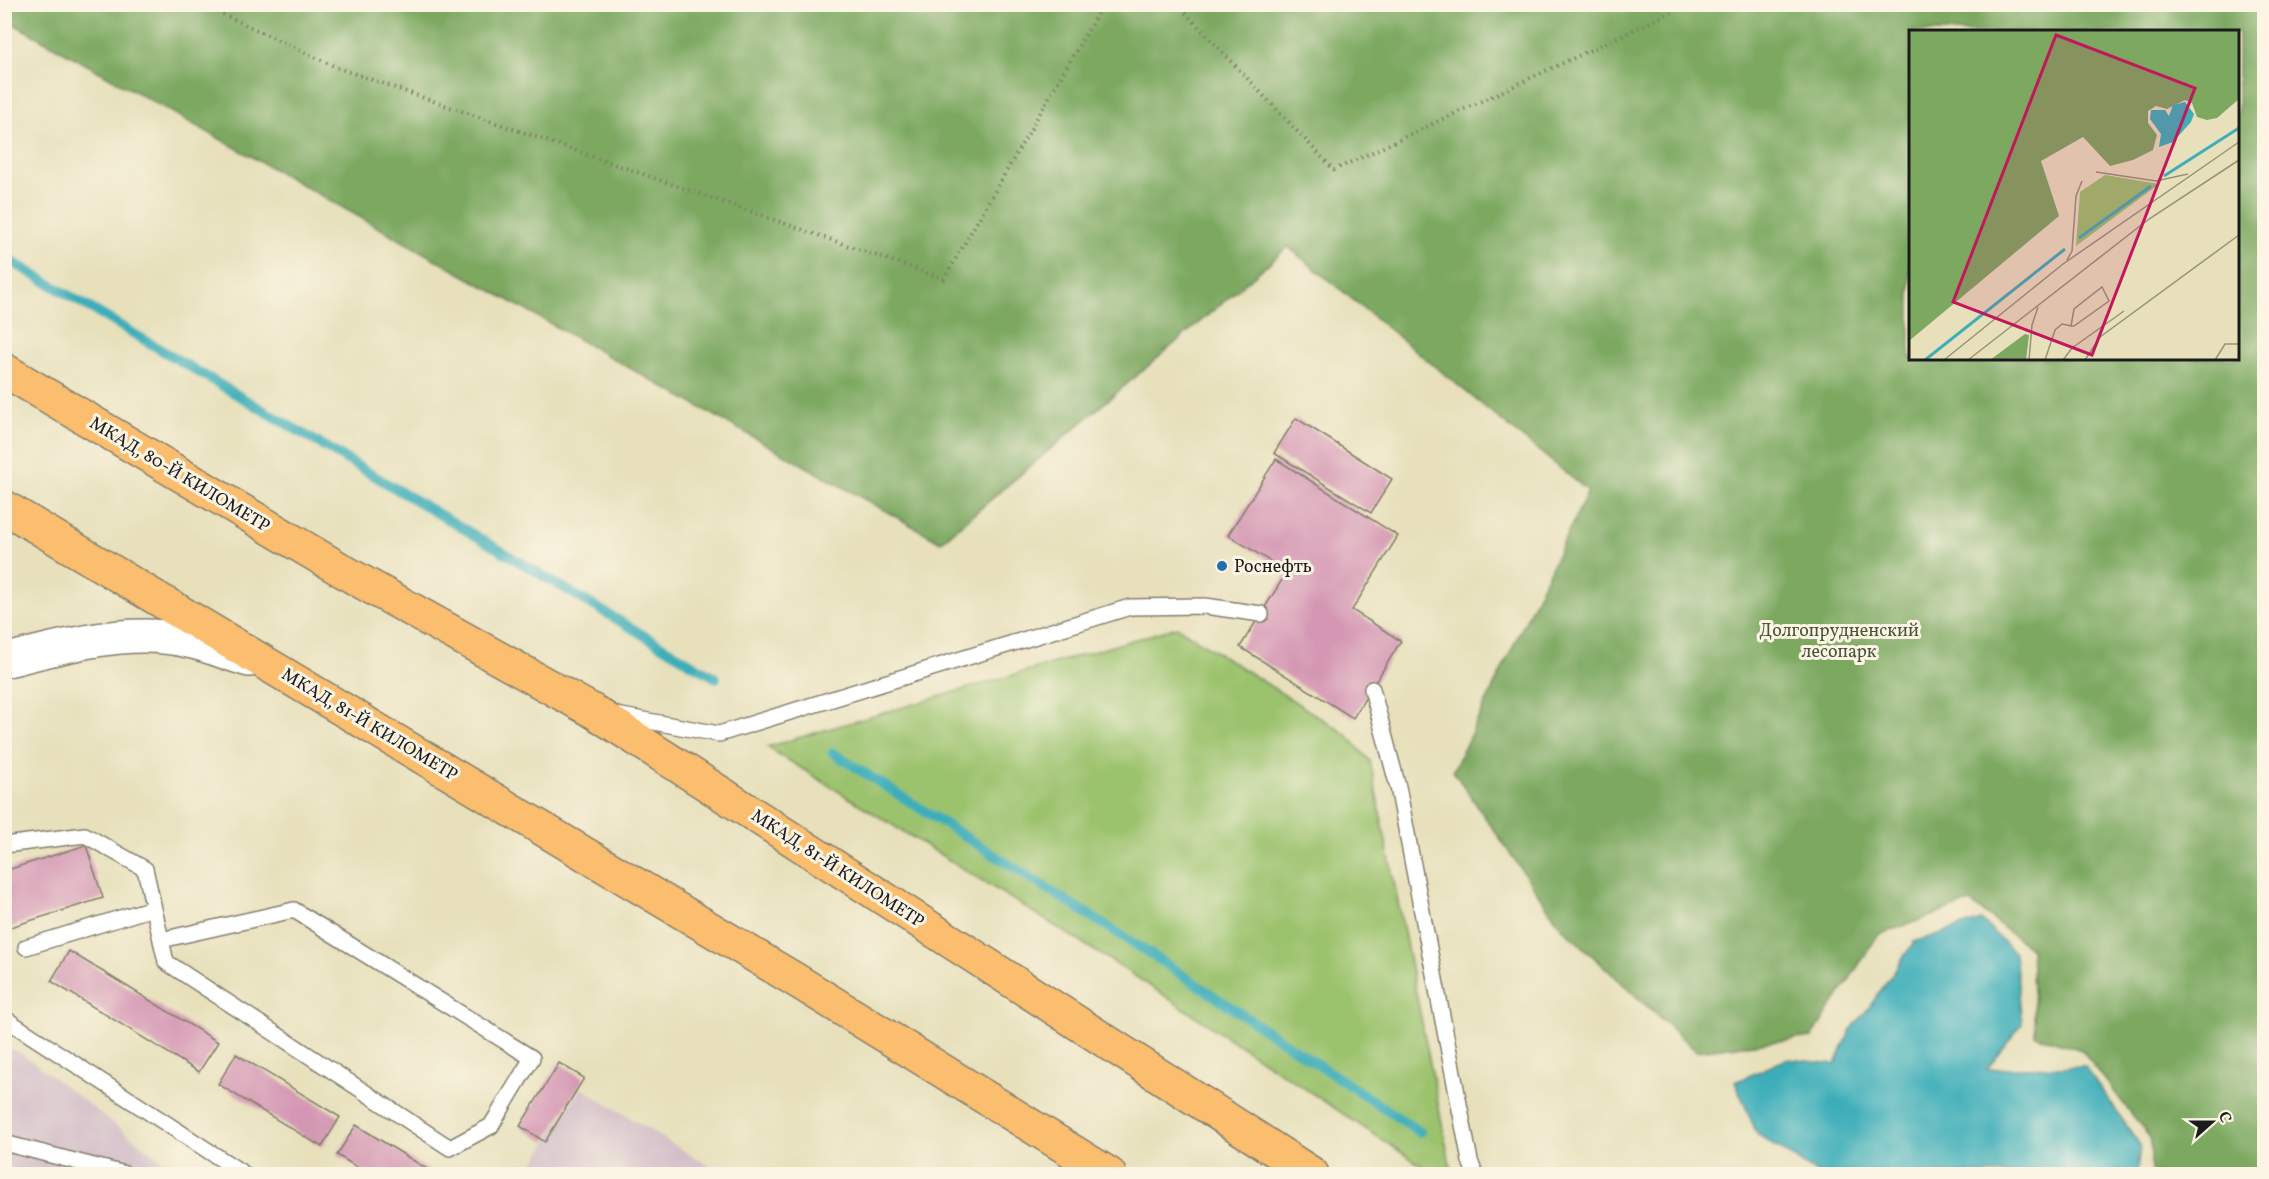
<svg xmlns="http://www.w3.org/2000/svg" width="2269" height="1179" font-family="Vollkorn,serif">
  <style>
    .industrial { fill: #d2bdc8 }
    .green { fill: #9bc26d; stroke: #5c6f44; stroke-width: 1.5 }
    .forest { fill: #7ca860; stroke: #4c623e; stroke-width: 1.5; fill-rule: evenodd }
    .water { fill: #3eaeb9; stroke: #2d656a; stroke-width: 1.5 }
    .lines { fill: none; stroke-linecap: round; stroke-linejoin: round }
    .stream { stroke: #3eaeb9; stroke-width: 10 }
    .building { fill: #d497b3 }
    .service-casing { stroke: #827e6c; stroke-width: 18 }
    .tertiary-casing { stroke: #827e6c; stroke-width: 36 }
    .trunk-casing { stroke: #827e6c; stroke-width: 36 }
    .path { stroke: #827e6c; stroke-width: 4; stroke-dasharray: 1.5 4.5; stroke-linecap: butt }
    .service { stroke: #fff; stroke-width: 15 }
    .tertiary { stroke: #fff; stroke-width: 33 }
    .trunk { stroke: #fbbd6e; stroke-width: 33 }
    .poi-dot { fill: #1f6fb2; stroke: #fcf5e5; stroke-width: 2 }
    .labels { text-anchor: middle; stroke-width: 6; stroke-linejoin: round; paint-order: stroke }
    .street-label { font-size: 18px; fill: #1c1c1c; stroke: #fcf5e5 }
    .poi-label { font-size: 18px; fill: #1c1c1c; stroke: #fcf5e5; text-anchor: start }
    .park-label { font-size: 18px; fill: #485638; stroke: #fcf5e5 }
    .inset-river { fill: none; stroke: #3eaeb9; stroke-width: 3 }
    .inset-road { fill: none; stroke: #96927b; stroke-width: 1.5 }
    .view { fill: #c2185b; fill-opacity: 0.15; stroke: #c2185b; stroke-width: 3 }
    .inset-edge { fill: none; stroke: #1c1c1c; stroke-width: 3 }
  </style>
  <rect width="100%" height="100%" fill="#fcf5e5"/>
  <filter id="ink" filterUnits="userSpaceOnUse"><feTurbulence type="fractalNoise" baseFrequency=".0167" numOctaves="2"/><feDisplacementMap in="SourceGraphic" scale="12" xChannelSelector="R" yChannelSelector="G"/><feConvolveMatrix kernelMatrix="1 2 1 2 8 2 1 2 1" color-interpolation-filters="sRGB"/></filter>
  <filter id="wash" filterUnits="userSpaceOnUse"><feTurbulence type="fractalNoise" baseFrequency=".008" numOctaves="4" result="noise"/><feDisplacementMap in="SourceGraphic" scale="24" xChannelSelector="R" yChannelSelector="G"/><feGaussianBlur stdDeviation="1.35" result="paint"/><feColorMatrix in="noise" values="0 0 0 0 0 0 0 0 0 0 0 0 0 0 0 0 0 1.4 0 .05"/><feComposite in="paint" operator="in"/></filter>
  <g filter="url(#wash)">
    <rect width="100%" height="100%" fill="#e7e0bb"/>
    <g class="industrial">
      <polygon points="5,1047 21,1053 180,1174 5,1174"/>
      <polygon points="581,1088 722,1174 527,1174"/>
    </g>
    <polygon class="green" points="1177,627 1346,734 1370,761 1452,1174 1434,1174 1121,967 767,747"/>
    <path class="forest" d="M5,4l2259,1v1169h-113v-35l-69,-89 -47,-15 -4,-86 -61,-47 -92,33 -66,102 -116,14 -135,-124 -108,-156 135,-280 -300,-244 -347,295 -936,-523zM1910,32h328v326h-328z"/>
    <polygon class="water" points="1981,920 2015,953 2022,1024 1987,1069 2085,1066 2140,1145 2137,1174 1818,1174 1757,1134 1735,1082 1787,1059 1836,1064 1850,1031 1868,1009 1914,942"/>
    <g class="lines">
      <g class="stream">
        <polyline points="4,257 716,678"/>
        <polyline points="833,753 1149,953 1420,1132"/>
      </g>
    </g>
    <g id="blocks">
      <g class="building">
        <polygon points="1296,418 1392,479 1371,513 1274,453"/>
        <polygon points="1276,459 1398,536 1352,610 1401,641 1353,718 1240,647 1287,572 1228,535"/>
        <polygon points="86,845 103,898 4,929 4,871"/>
        <polygon points="69,951 218,1042 199,1072 51,981"/>
        <polygon points="236,1054 340,1117 322,1147 218,1084"/>
        <polygon points="559,1063 584,1078 545,1142 520,1126"/>
        <polygon points="356,1125 435,1174 368,1174 337,1155"/>
      </g>
    </g>
  </g>
  <g filter="url(#ink)">
    <use href="#blocks" fill-opacity="0" stroke="#827e6c" stroke-width="1.5"/>
    <g class="lines">
      <g class="service-casing">
        <g id="service">
          <polyline points="1372,689 1398,787 1470,1161 1475,1174"/>
          <polyline points="616,715 719,734 1130,607 1205,606 1261,614"/>
          <path d="M4,845l81,-10 60,34c7,31 14,62 21,93l284,186 41,-22 41,-68 -238,-148 -133,30"/>
          <polyline points="26,947 153,908"/>
          <polyline points="4,1018 244,1174"/>
          <polyline points="4,1143 125,1174"/>
        </g>
      </g>
      <g class="tertiary-casing">
        <path id="tertiary" d="M4,661c51,-13 108,-29 160,-24 29,2 58,15 85,23"/>
      </g>
      <g class="trunk-casing">
        <g id="trunk">
          <polyline points="4,370 355,578 593,711 1312,1174"/>
          <polyline points="4,507 794,979 1109,1174"/>
        </g>
      </g>
      <g class="path">
        <polyline points="201,4 338,68 944,279 1103,4"/>
        <polyline points="1177,4 1334,170 1689,4"/>
      </g>
      <use href="#service" class="service"/>
      <use href="#tertiary" class="tertiary"/>
      <use href="#trunk" class="trunk"/>
    </g>
  </g>
  <circle class="poi-dot" cx="1222" cy="566" r="6"/>
  <g class="labels">
    <g class="street-label">
      <text transform="translate(180 474) rotate(31)" y="6">МКАД, 80-Й КИЛОМЕТР</text>
      <text transform="translate(370 724) rotate(31)" y="6">МКАД, 81-Й КИЛОМЕТР</text>
      <text transform="translate(838 868) rotate(33)" y="6">МКАД, 81-Й КИЛОМЕТР</text>
    </g>
    <g class="poi-label">
      <text x="1234" y="572">Роснефть</text>
    </g>
    <g class="park-label">
      <text x="1839" y="636">Долгопрудненский<tspan x="1839" dy="21">лесопарк</tspan></text>
    </g>
  </g>
  <g transform="translate(1909 30)">
    <rect width="330" height="330" fill="#e7e0bb"/>
    <path d="M196,145l54,9 -83,62 4,-54z" fill="#9bc26d"/>
    <path d="M0,0h330v69l-22,19 -10,2 -10,-3 -5,-14 -7,-3 -18,9 -11,-3 -8,5v12l9,12 -4,15 -20,10 -23,6 -27,-29 -42,24 18,55 -150,125zM116,304l4,1 -3,25h-36z" fill="#7ca860"/>
    <path d="M276,72l9,12 -3,8 -18,20 -14,5 2,-13 -11,-15 1,-9h14l4,6 4,-11z" fill="#3eaeb9"/>
    <path class="inset-river" d="M255,146l75,-48M170,208l72,-52M16,330l140,-111"/>
    <path class="inset-road" d="M187,142l60,9 32,-7M158,230l5,-9 4,-55 6,-15M35,330l119,-96 176,-122M59,330l181,-141 90,-59M120,330l3,-35 6,-18M136,330l10,-30 7,-6 5,1 4,1h3l35,-25 -7,-14 -28,22 -3,17M154,330l9,-12 52,-37M176,330l15,-23 139,-102M306,330l10,-16h14"/>
    <path class="view" d="M147,5l139,53 -103,267 -139,-53z"/>
    <rect width="330" height="330" class="inset-edge"/>
  </g>
  <rect width="2269" height="1179" fill="none" stroke="#fcf5e5" stroke-width="24"/>
  <g transform="translate(2212 1122) rotate(69)" stroke="#fcf5e5" stroke-width="4.5" paint-order="stroke">
  <path d="M0-4.5L10 22L0 15L-10 22Z" fill="#1c1c1c"/>
  <text y="-9" font-size="16" font-weight="bold" text-anchor="middle" fill="#1c1c1c">С</text>
  </g>
</svg>
